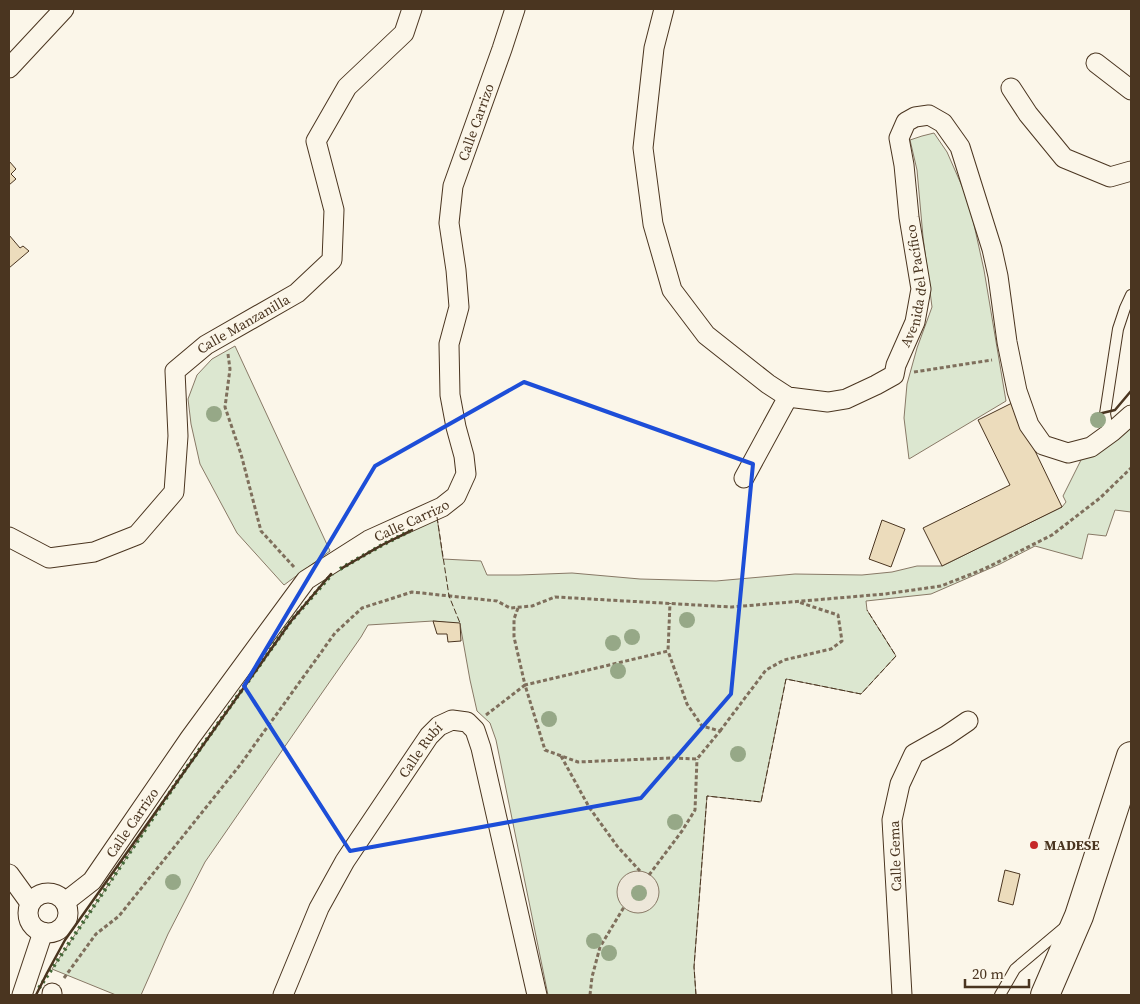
<svg xmlns="http://www.w3.org/2000/svg" width="1140" height="1004" font-family="'Source Serif 4',serif">
  <style>
    .green { fill: #dce7d0; stroke: #887966 }
    .parking { fill: #ede7d9; stroke: #887966 }
    .building { fill: #ecdcbc; stroke: #4a3520 }
    .lines { fill: none; stroke-linecap: round; stroke-linejoin: round }
    .lane-casing { stroke: #4a3520; stroke-width: 12 }
    .street-casing { stroke: #4a3520; stroke-width: 21 }
    .secondary-casing { stroke: #4a3520; stroke-width: 30 }
    .path { stroke: #7f6f5c; stroke-width: 3; stroke-dasharray: 4 2.5; stroke-linecap: butt }
    .lane { stroke: #fbf6e9; stroke-width: 10 }
    .street { stroke: #fbf6e9; stroke-width: 19 }
    .secondary { stroke: #fbf6e9; stroke-width: 28 }
    .hedge { stroke: #436837; stroke-width: 4; stroke-dasharray: 2.5 4; stroke-linecap: butt }
    .fence { stroke: #4a3520; stroke-width: 1; stroke-dasharray: 6 2.5; stroke-linecap: butt }
    .wall { stroke: #4a3520; stroke-width: 2.5 }
    .tree { fill: #96a887 }
    .marked { fill: none; stroke: #1d4ed8; stroke-width: 4; stroke-linejoin: round }
    .poi-dot { fill: #c62828; stroke: #fbf6e9; stroke-width: 2 }
    .labels { text-anchor: middle; stroke-width: 4; stroke-linejoin: round; paint-order: stroke }
    .street-label { font-size: 14px; fill: #4a3520; stroke: #fbf6e9 }
    .poi-label { font-size: 14px; font-weight: bold; fill: #4a3520; stroke: #fbf6e9; text-anchor: start }
  </style>
  <rect width="100%" height="100%" fill="#fbf6e9"/>
  <g class="green">
    <polygon points="934,133 947,152 969,202 984,270 1006,401 909,459 904,418 907,384 917,348 932,307 923,237 917,170 910,140 922,136"/>
    <polygon points="235,346 330,551 284,585 237,533 200,464 191,424 188,399 197,375 212,359"/>
    <polygon points="1131,422 1131,512 1115,510 1106,536 1088,534 1082,559 1035,546 1000,564 931,594 866,601 867,610 896,656 861,694 786,679 761,802 707,796 694,967 696,995 548,995 496,740 490,723 477,711 470,680 460,624 433,621 368,625 361,637 317,700 205,862 168,934 141,995 116,995 52,969 185,770 291,621 330,575 382,545 437,517 443,559 481,561 487,575 519,575 572,573 640,579 716,581 795,574 862,575 892,572 917,566 942,566 1062,507 1066,502 1063,496 1082,458"/>
  </g>
  <circle class="parking" cx="638" cy="892" r="21"/>
  <g class="building">
    <polygon points="9,161 16,169 11,174 16,179 9,185"/>
    <polygon points="9,235 20,248 23,246 29,251 9,268"/>
    <polygon points="1012,403 1062,507 942,566 923,528 1010,485 978,420"/>
    <polygon points="882,520 905,529 891,567 869,559"/>
    <polygon points="433,621 460,623 461,641 448,642 447,634 437,634"/>
    <polygon points="1005,870 1020,874 1013,905 998,901"/>
  </g>
  <g class="lines">
    <g class="lane-casing">
      <g id="lane">
        <polyline points="1109,434 1105,414 1112,368 1118,329 1125,308 1131,295"/>
        <polyline points="1000,995 1015,969 1066,926"/>
      </g>
    </g>
    <g class="street-casing">
      <g id="street">
        <path id="s1" d="M664,9l-10,39 -11,100 10,76 19,66 34,45 62,49 20,13 40,5 18,-3 30,-14 18,-10 2,-10 19,-43 6,-33 -12,-72 -5,-52 -5,-27 7,-16 9,-5 14,-2 14,8 17,24 32,102 6,27 9,66 10,49 12,34 14,20 25,8 23,-6 22,-16 18,-16"/>
        <polyline points="1096,63 1131,90"/>
        <polyline points="9,68 64,9"/>
        <polyline points="1011,88 1028,114 1064,158 1110,177 1131,171"/>
        <polyline points="744,478 788,397"/>
        <path id="s2" d="M9,537l40,21 45,-6 43,-17 37,-43 4,-56 -3,-65 31,-26 91,-52 35,-33 2,-50 -18,-69 31,-54 57,-54 8,-24"/>
        <polyline points="9,874 30,903"/>
        <circle cx="48" cy="913" r="20"/>
        <path id="s3" d="M65,902l27,-21 98,-143 116,-158 63,-40 73,-33 14,-11 10,-22 -2,-18 -8,-29 -6,-32 -1,-51 10,-37 -3,-37 -7,-47 4,-37 49,-137 13,-40"/>
        <polyline points="22,995 43,932"/>
        <polyline points="52,995 52,993"/>
        <path id="s4" d="M283,995l36,-87 26,-47 84,-125 10,-10 13,-6 15,2 8,8 6,18 56,247"/>
        <polyline points="902,995 892,820 900,784 914,754 946,736 968,721"/>
      </g>
    </g>
    <g class="secondary-casing">
      <polyline id="secondary" points="1045,995 1079,916 1131,756"/>
    </g>
    <g class="path">
      <polyline points="228,354 230,369 225,407 241,454 261,531 294,567"/>
      <polyline points="914,372 992,360"/>
      <polyline points="518,608 514,619 514,637 525,685 668,651 670,603"/>
      <polyline points="486,715 525,685 545,750 578,762 671,758 697,759 720,731 702,726 687,704 668,651"/>
      <polyline points="720,731 766,670 784,660 831,649 842,641 838,615 798,602"/>
      <polyline points="561,756 589,807 617,846 640,871"/>
      <polyline points="649,875 682,831 695,810 697,759"/>
      <polyline points="64,978 96,934 119,916 240,765 335,633 362,608 412,592 497,601 510,608 532,606 555,597 732,607 885,594 941,586 984,569 1052,535 1100,498 1131,468"/>
      <polyline points="590,995 592,977 600,947 624,907"/>
    </g>
    <use href="#lane" class="lane"/>
    <use href="#street" class="street"/>
    <use href="#secondary" class="secondary"/>
    <g class="hedge">
      <polyline points="340,569 382,545 410,531"/>
      <polyline points="39,988 185,770 291,621 332,574"/>
    </g>
    <g class="fence">
      <polyline points="437,517 449,596 460,623"/>
      <polyline points="696,995 694,967 707,796 761,802 786,679 861,694 896,656 867,610"/>
    </g>
    <g class="wall">
      <polyline points="1094,415 1115,410 1131,391"/>
      <polyline points="342,568 382,545 412,530"/>
      <polyline points="36,995 47,973 65,940 291,621 331,574"/>
    </g>
  </g>
  <g class="tree">
    <circle cx="214" cy="414" r="8"/>
    <circle cx="1098" cy="420" r="8"/>
    <circle cx="687" cy="620" r="8"/>
    <circle cx="632" cy="637" r="8"/>
    <circle cx="613" cy="643" r="8"/>
    <circle cx="618" cy="671" r="8"/>
    <circle cx="549" cy="719" r="8"/>
    <circle cx="738" cy="754" r="8"/>
    <circle cx="675" cy="822" r="8"/>
    <circle cx="173" cy="882" r="8"/>
    <circle cx="639" cy="893" r="8"/>
    <circle cx="594" cy="941" r="8"/>
    <circle cx="609" cy="953" r="8"/>
  </g>
  <path class="marked" d="M524,382l229,82 -22,230 -90,104 -291,53 -106,-165 131,-220z"/>
  <circle class="poi-dot" cx="1034" cy="845" r="5"/>
  <g class="labels">
    <g class="street-label">
      <text dy="5" stroke="none"><textPath href="#s3" startOffset="960">Calle Carrizo</textPath></text>
      <text dy="5" stroke="none"><textPath href="#s1" startOffset="651">Avenida del Pacífico</textPath></text>
      <text dy="5" stroke="none"><textPath href="#s2" startOffset="398">Calle Manzanilla</textPath></text>
      <text dy="5" stroke="none"><textPath href="#s3" startOffset="525">Calle Carrizo</textPath></text>
      <text dy="5" stroke="none"><textPath href="#s4" startOffset="282">Calle Rubí</textPath></text>
      <text dy="5" stroke="none"><textPath href="#s3" startOffset="105">Calle Carrizo</textPath></text>
      <text transform="translate(895 856) rotate(-92)" y="5">Calle Gema</text>
    </g>
    <g class="poi-label">
      <text x="1044" y="850">MADESE</text>
    </g>
  </g>
  <rect width="1140" height="1004" fill="none" stroke="#4a3520" stroke-width="20"/>
  <path d="M965 979v8h64v-8" fill="none" stroke="#4a3520" stroke-width="2.5"/>
  <text x="972" y="979" font-size="15" fill="#4a3520" stroke="#fbf6e9" stroke-width="4" paint-order="stroke">20 m</text>
</svg>
